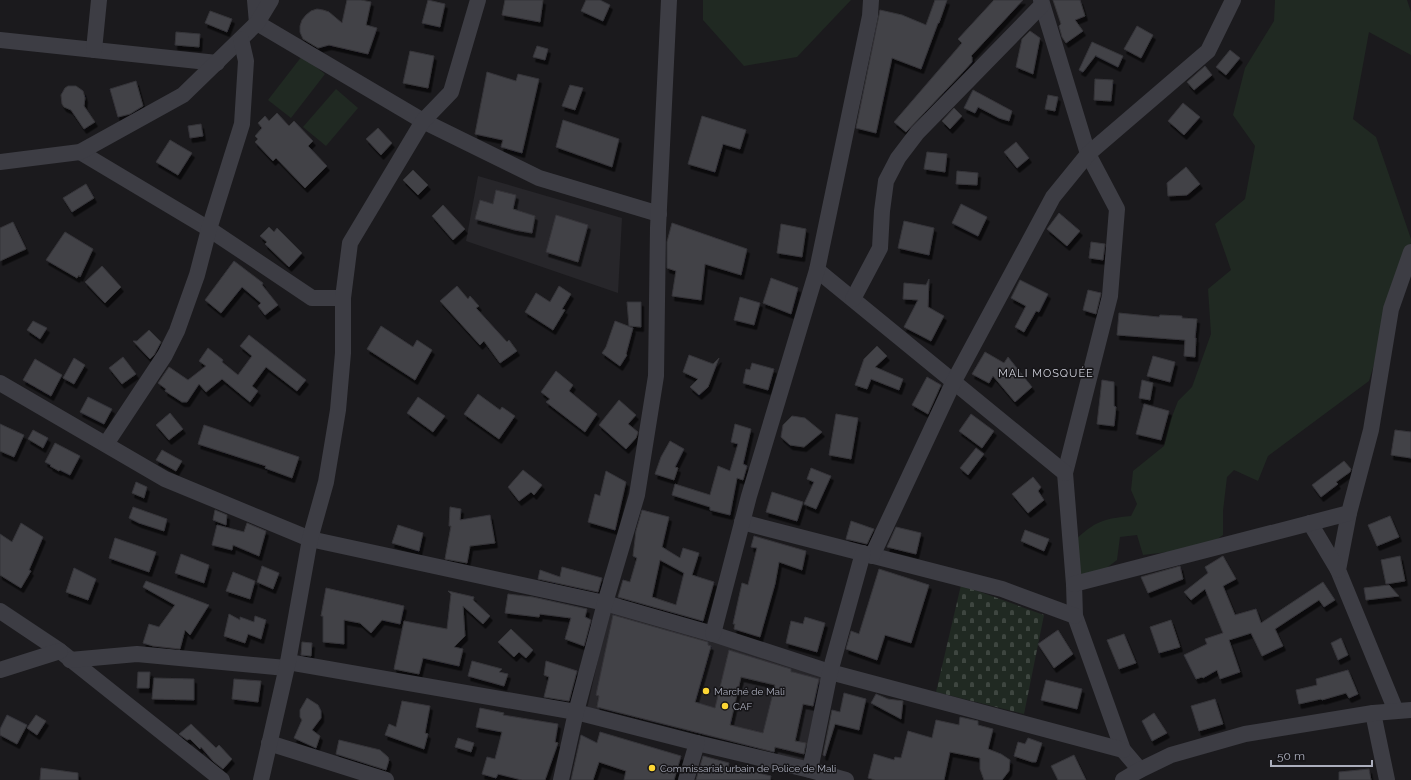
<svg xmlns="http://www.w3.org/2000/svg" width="1411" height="780" font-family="Raleway,sans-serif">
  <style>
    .built { fill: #27262a }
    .grass { fill: #202922 }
    .cemetery { fill: url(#cemetery-stones) }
    .building { fill: #424247; stroke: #353439; fill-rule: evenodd; filter: url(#shadow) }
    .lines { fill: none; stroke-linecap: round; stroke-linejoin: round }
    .minor { stroke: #3d3d44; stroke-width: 16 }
    .poi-dot { fill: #fcd634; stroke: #161518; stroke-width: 1.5 }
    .labels { text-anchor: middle; stroke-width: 3; stroke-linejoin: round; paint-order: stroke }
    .poi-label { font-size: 10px; fill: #acafbd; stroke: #161518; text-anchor: start }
    .neighbourhood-label { font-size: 11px; letter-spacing: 1px; fill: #cecfd9; stroke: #161518 }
  </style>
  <defs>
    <pattern id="cemetery-stones" width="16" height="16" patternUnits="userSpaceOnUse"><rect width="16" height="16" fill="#202922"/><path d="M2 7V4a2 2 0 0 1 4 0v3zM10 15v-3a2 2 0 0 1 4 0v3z" fill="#3e4640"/></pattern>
    <filter id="shadow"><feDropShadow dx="2.5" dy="4.5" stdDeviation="0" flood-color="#0009"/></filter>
  </defs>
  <rect width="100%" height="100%" fill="#1b1a1d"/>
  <g class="built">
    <polygon points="478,176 622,218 618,293 466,241"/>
    <polygon points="609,610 825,674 804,761 709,737 587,709"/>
  </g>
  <g class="grass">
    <polygon points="703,0 851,0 797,57 744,66 703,20"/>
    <path d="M1275,0h132l4,12v43l-42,-23 -16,87 23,18 35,102v4l-42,138 -101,75 -10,25 -24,-11 -7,7 -4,34v24l-11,8 -36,8 -33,4 -6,-20 -17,2 -3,23 -13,10 -24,8 -6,-37c22,-20 28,-22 57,-25l6,-12 -6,-14 2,-19 31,-25 7,-27 7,-18 14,-14 19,-53 -3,-45 23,-19 -16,-46 30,-25 10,-53 -22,-31 12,-47 29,-47z"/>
    <polygon points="302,56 325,74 291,118 268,100"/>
    <polygon points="336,89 358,108 326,146 303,127"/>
  </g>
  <polygon class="cemetery" points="961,585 1044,615 1024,714 936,692"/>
  <g class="building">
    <polygon points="347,0 361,0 371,2 366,25 377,28 368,54 329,45 318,48 303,39 300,32 300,26 302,20 306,15 311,11 317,9 323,10 329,12 342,23"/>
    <polygon points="428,0 445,4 440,27 422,23"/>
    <polygon points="505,0 543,0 540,22 502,15"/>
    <polygon points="586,0 600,0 610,5 603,21 581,11"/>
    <polygon points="935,0 947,0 939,23 938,23 921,69 892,58 876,133 856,128 880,10 902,15 926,25"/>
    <polygon points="994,0 1023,0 971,56 972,57 972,62 964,71 906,132 894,122 962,43 958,39"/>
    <polygon points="1053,0 1080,0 1085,16 1075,20 1083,31 1066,43 1062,37 1059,26 1061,24"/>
    <polygon points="210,11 232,19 227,32 205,23"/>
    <polygon points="1137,26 1153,35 1141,58 1124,49"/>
    <polygon points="1030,31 1040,38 1033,74 1016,67 1022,39"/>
    <polygon points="176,32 200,34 199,47 175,45"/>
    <polygon points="1092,42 1123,56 1118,67 1096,56 1096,55 1083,72 1079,70"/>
    <polygon points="537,46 548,49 545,60 533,57"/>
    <polygon points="1230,50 1240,58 1226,75 1216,67"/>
    <polygon points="410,51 434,56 428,88 403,83"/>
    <polygon points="1205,66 1212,75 1194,90 1187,82"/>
    <polygon points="487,72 516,81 518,74 539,79 522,153 501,147 503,140 475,134"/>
    <polygon points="1095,79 1113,80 1111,101 1094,100"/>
    <polygon points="136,81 143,106 130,114 118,117 110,89"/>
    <polygon points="570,85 583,88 575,110 562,106"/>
    <polygon points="68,86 76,86 83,91 85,98 84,106 95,122 84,129 71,110 64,107 62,104 61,95 65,88"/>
    <polygon points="973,90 1012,111 1009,121 999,118 978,107 975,113 964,108"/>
    <polygon points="1048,95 1058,97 1055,111 1045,109"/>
    <polygon points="1183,103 1200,117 1184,135 1168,121"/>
    <polygon points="954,108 962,116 950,129 942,121"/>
    <polygon points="277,113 289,126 294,121 313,141 308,146 327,166 305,188 276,158 273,161 255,142 258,139 255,136 262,128 258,123 265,116 269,121"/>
    <polygon points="702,116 746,130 740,149 723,144 715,172 688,164"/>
    <polygon points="563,120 619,139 612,167 556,147"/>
    <polygon points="201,124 203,136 190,138 188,126"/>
    <polygon points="378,128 392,143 381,155 366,139"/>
    <polygon points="170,140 192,153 178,175 156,162"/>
    <polygon points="1016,142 1029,158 1017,168 1004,152"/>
    <polygon points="927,152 947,154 945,172 924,169"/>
    <polygon points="1186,167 1200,184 1187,195 1168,196 1167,183"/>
    <polygon points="413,170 428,185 418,195 403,180"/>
    <polygon points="957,171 978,173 977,185 956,184"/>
    <polygon points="86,184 94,198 72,212 63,198"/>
    <polygon points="496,190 516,195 513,209 535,216 532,233 515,230 475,219 480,200 493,204"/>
    <polygon points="961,204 987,217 978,236 952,223"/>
    <polygon points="443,205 465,229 453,240 432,216"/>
    <polygon points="1059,213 1080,231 1067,246 1047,229"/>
    <polygon points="556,215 588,225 578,262 546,252"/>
    <polygon points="904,221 934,228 929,255 898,248"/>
    <polygon points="13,222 26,249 0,261 0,228"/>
    <polygon points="672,223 747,249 741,275 705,264 701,300 672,296 676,271 667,268 667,242"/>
    <polygon points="781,224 806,229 802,257 777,253"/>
    <polygon points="269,227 274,232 277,228 302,253 289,267 265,244 267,242 260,236"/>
    <polygon points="65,232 93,249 80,277 79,275 77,278 46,260"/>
    <polygon points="1091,242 1105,244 1103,260 1089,258"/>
    <polygon points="234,261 263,283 262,285 278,305 265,315 258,306 261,303 242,287 221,313 205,300"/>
    <polygon points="102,266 121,287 105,303 85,282"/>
    <polygon points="771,278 798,288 791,314 763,303"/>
    <polygon points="929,279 928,307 944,316 931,341 904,327 918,300 903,299 904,283 926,285"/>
    <polygon points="1020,280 1048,294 1039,312 1036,311 1024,332 1015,327 1026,306 1011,298"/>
    <polygon points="457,286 468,299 470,296 479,306 476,308 507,342 509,340 517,351 500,363 484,341 480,345 440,301"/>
    <polygon points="559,286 571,294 562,309 565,310 553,330 525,312 536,293 550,302"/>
    <polygon points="1088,290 1101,293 1096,314 1083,310"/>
    <polygon points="740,297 760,303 754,325 734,320"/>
    <polygon points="627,302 641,302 641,327 629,326"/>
    <polygon points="1119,313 1159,317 1160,315 1182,316 1182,318 1197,319 1195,338 1196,338 1195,357 1184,356 1185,340 1117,335"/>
    <polygon points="33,321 47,328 40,339 27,330"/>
    <polygon points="615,321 633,328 626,354 627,355 620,366 602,353 606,347"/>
    <polygon points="381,326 413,347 417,340 432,350 415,380 367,349"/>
    <polygon points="149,330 161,342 154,355 150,359 133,341 137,341"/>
    <polygon points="249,335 306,380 297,391 266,367 252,386 258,391 250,402 222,379 206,392 199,384 187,402 182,402 165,391 166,389 158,383 169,367 188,380 206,366 199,361 208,348 223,360 222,362 238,375 252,356 240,346"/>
    <polygon points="877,346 887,356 875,367 903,379 899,390 871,379 867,389 855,385 864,359"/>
    <polygon points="985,352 1004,363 1008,357 1032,387 1015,402 993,376 989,383 972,374"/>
    <polygon points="689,355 713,364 719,358 708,387 699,395 690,387 698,379 683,372"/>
    <polygon points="1153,356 1175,362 1170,382 1147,376"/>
    <polygon points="123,357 136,374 122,384 109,368"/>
    <polygon points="74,358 85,365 74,384 63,378"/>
    <polygon points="35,359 62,375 51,396 23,380"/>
    <polygon points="752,363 774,369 768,390 743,383 746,369 750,370"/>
    <polygon points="556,371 573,385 569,391 597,414 585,432 546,402 550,399 541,392"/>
    <polygon points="927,377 941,385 928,414 912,405"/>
    <polygon points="1102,380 1114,382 1114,406 1116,407 1114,426 1097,424"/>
    <polygon points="1142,380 1153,383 1150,400 1139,398"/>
    <polygon points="478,394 500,410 502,407 515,416 499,439 464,414"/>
    <polygon points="88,397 112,409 104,424 80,412"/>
    <polygon points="418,397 445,416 433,432 407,413"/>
    <polygon points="619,400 636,415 628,424 638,432 636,438 626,449 599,425"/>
    <polygon points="1144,404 1169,411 1161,440 1136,434"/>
    <polygon points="170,413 183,429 169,440 156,425"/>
    <polygon points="836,414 858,418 851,459 829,455"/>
    <polygon points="971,414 994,431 982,448 959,431"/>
    <polygon points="792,416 805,418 822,432 804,447 790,445 781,437 783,425"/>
    <polygon points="0,424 24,435 14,457 0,451"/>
    <polygon points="735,424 751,429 743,464 747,466 743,480 737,478 730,515 710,510 710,507 672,495 675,484 710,495 718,466 730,471 738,444 731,442"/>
    <polygon points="204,425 299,457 292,478 265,468 266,466 198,444"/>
    <polygon points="33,430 48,438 43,448 28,439"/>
    <polygon points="1395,430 1411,432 1411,458 1391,455"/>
    <polygon points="670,441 684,449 675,467 678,468 674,480 655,474 661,457"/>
    <polygon points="55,443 80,456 70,475 60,470 59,471 50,466 51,465 45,462"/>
    <polygon points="976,448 984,454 968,475 960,468"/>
    <polygon points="162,450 182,461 176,471 156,460"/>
    <polygon points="1344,461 1351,469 1350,472 1336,482 1338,484 1321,497 1312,485"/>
    <polygon points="811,468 831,476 816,509 804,504 814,482 807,479"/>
    <polygon points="523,470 542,485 534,495 531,492 519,501 508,487"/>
    <polygon points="606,471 626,482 615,530 588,522 595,494 600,496"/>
    <polygon points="1033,477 1041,487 1038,491 1044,500 1028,513 1012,494"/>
    <polygon points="136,482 147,487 144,498 132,493"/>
    <polygon points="772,492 803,502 797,521 766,512"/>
    <polygon points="133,507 167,519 164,531 139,523 129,518"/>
    <polygon points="450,507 461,509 460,520 490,515 495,543 470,546 467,563 445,559 451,526 449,526"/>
    <polygon points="215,510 227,515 226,525 213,520"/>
    <path d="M642,510l27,7 -7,30 18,11 3,-10 16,5 -7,22 22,7 -11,39 -85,-24 5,-17 7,2 7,-24 -4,-2 3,-25zM660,560l24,13 -8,32 -24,-8z"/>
    <polygon points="1390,516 1399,537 1377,546 1368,525"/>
    <polygon points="851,521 874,529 867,544 846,539"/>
    <polygon points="21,523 43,537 29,570 31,571 21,588 0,575 0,534 12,542"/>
    <polygon points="247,523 266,531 259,556 233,545 232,550 212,545 217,525 244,532"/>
    <polygon points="398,525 423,533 419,551 392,543"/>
    <polygon points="896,527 921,533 916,554 887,547"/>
    <polygon points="1025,530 1049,539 1044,551 1021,541"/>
    <polygon points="754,536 806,551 802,570 779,562 775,584 760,637 734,629 735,624 733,624 742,583 748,585 757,548 751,547"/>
    <polygon points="115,538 156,552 149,572 109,558"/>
    <polygon points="181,554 209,565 204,583 175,573"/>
    <polygon points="1223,556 1236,579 1223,586 1235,615 1256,609 1261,623 1323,582 1335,600 1324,607 1319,600 1275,629 1283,646 1262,656 1251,633 1229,640 1240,672 1220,679 1217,670 1203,678 1202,677 1196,679 1184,655 1207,644 1205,639 1223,633 1205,589 1191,600 1184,592 1208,573 1205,567"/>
    <polygon points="1400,556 1405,581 1386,584 1381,560"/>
    <polygon points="262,566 279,573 273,589 257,582"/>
    <polygon points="1180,566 1183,579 1148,593 1141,577"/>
    <polygon points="562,567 602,578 598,592 538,579 540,570 560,577"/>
    <polygon points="74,568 96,579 88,600 66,592"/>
    <polygon points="879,569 929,585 911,643 885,635 877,660 846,649 851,631 859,634"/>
    <polygon points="233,572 255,581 250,599 226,591"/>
    <polygon points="146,581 209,605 190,635 185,630 180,649 153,646 143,643 149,624 159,627 175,605 143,587"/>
    <polygon points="1389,585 1399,596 1366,600 1364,588"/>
    <polygon points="326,588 404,606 400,624 382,620 371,633 360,623 344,620 344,644 323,642 323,616 321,616"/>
    <polygon points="448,591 474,597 473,600 490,616 483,624 463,606 465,636 454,647 463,649 459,666 423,658 419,674 394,669 404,621 447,629 451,594"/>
    <polygon points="508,594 533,597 587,609 585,617 591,620 584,646 565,639 571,618 540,614 539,617 505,613"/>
    <polygon points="229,614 240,620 240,617 254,622 255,616 266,620 261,639 248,634 245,643 224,636"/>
    <path d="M613,615l95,27v3l3,1 -16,56 20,6 14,-58 62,19v3h2l26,7 -6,27 -10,-2 -8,37 11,2 -2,11 -29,-7 -1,5 -177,-45 2,-11 -3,-1zM741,677l34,8 -12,48 -33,-8z"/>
    <polygon points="805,617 825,623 817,652 786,643 791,621 803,624"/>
    <polygon points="1171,620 1180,647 1159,653 1150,627"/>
    <polygon points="511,629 533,650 526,658 519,652 514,657 498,642"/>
    <polygon points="1058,630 1073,654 1054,668 1038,644"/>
    <polygon points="1124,634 1136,663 1119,669 1107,640"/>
    <polygon points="1341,638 1348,655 1338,660 1331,643"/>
    <polygon points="302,642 312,643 311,656 301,655"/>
    <polygon points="472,661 502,669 499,672 508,674 504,686 468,676"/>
    <polygon points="546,661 577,671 569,701 544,697 549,677 544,675"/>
    <polygon points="1348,670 1358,694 1349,698 1346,693 1322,700 1321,699 1299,704 1296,690 1317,685 1316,679"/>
    <polygon points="138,672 150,672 149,688 137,688"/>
    <polygon points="154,678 194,679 194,700 152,699"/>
    <polygon points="234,679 261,681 258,702 232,699"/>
    <polygon points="1046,680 1082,689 1077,709 1041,700"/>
    <polygon points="844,693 866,699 859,730 835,724 825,756 823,755 832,710 840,712"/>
    <polygon points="876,694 888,699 903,701 901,719 871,703"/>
    <polygon points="307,698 318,705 321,711 321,718 312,730 320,736 316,748 294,738 302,720 300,717 300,710"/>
    <polygon points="1215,699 1223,724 1199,731 1191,706"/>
    <polygon points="402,701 430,706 425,733 428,734 424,749 385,735 389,724 396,727"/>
    <polygon points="480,708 504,713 503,715 558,724 555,742 558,743 545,780 522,780 498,774 496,778 482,774 487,757 495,759 502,732 476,727"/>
    <polygon points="1154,713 1167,733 1152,741 1142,721"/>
    <polygon points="7,715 27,725 17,744 0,735 0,729"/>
    <polygon points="36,715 46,721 37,735 27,728"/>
    <polygon points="960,717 978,721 978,725 993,729 988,749 1001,754 1010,760 1009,771 1002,780 984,780 980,769 980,758 950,752 944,780 875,780 868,778 874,754 894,760 895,757 901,758 908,731 932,738 936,720 959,725"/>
    <polygon points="191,724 216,748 219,745 232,759 223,769 213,761 201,747 200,749 190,739 187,740 179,734"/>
    <polygon points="600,732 681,756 674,780 624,780 626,771 599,762 593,780 571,780 581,735 597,743"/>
    <polygon points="458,738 474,743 471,752 455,747"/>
    <polygon points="1028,738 1042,743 1036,762 1032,762 1014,756 1018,742 1025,744"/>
    <polygon points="339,740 380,750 388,757 389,760 386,770 336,754"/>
    <polygon points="1074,755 1086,780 1058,780 1051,766"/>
    <polygon points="703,756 729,763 728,766 771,776 770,780 696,780"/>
    <polygon points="41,768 78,773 78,780 40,780"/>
    <polygon points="1369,769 1371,780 1339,780 1339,772"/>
  </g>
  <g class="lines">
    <g class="minor">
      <polyline points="255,0 257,23 423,121 539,178 659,214"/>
      <polyline points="1041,0 1088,154 1117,209 1110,296 1065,473 1074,584 1075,616 1123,750 1140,770"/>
      <polyline points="0,40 217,63"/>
      <polyline points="94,50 99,0"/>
      <polyline points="80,152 209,229 312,298 343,298"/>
      <polyline points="0,162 80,152 183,95 257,23 271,0"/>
      <polyline points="817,270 1065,473"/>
      <polyline points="853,299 880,248 882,211 886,181 898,158 917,133 1042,5"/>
      <polyline points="0,383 165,479 310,539 605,603 713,634 830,672 1123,750"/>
      <polyline points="106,444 165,355 177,331 197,275 209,229 242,124 246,61 241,39"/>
      <polyline points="1349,513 1338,570 1396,711"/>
      <polyline points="742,522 1002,589 1075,616"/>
      <polyline points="1310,523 1338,570"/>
      <polyline points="872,556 954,381 1053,197 1088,154 1208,51 1233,0"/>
      <polyline points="1074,584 1349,513 1371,430 1391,309 1411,252"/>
      <polyline points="0,611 60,651 222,780"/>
      <polyline points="713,634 749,496 817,270 870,16 871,0"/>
      <polyline points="70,660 137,654 286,668"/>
      <polyline points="288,662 576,712 697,743 810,770 846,780"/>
      <polyline points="0,670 60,651"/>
      <polyline points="1373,713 1387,780"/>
      <polyline points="269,743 386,780"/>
      <polyline points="810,770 830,672 863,553"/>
      <polyline points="261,780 288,662 310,539 326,482 338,410 343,353 343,298 350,243 423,121 451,92 478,0"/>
      <polyline points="561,780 576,712 605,603 637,495 656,376 658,228 669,0"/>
      <polyline points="686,780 697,743"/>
      <polyline points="1123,780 1140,770 1171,755 1245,734 1373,713 1411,710"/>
    </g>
  </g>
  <g class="poi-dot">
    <circle cx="706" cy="691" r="4"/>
    <circle cx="725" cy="706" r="4"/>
    <circle cx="652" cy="768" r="4"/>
  </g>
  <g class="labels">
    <g class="poi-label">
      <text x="714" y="695">Marché de Mali</text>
      <text x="733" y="710">CAF</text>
      <text x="660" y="772">Commissariat urbain de Police de Mali</text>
    </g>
    <g class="neighbourhood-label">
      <text x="1046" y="377">MALI MOSQUÉE</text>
    </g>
  </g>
  <path d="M1271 760v6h101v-6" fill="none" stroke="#acafbd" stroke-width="2"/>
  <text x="1277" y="760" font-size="12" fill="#acafbd" stroke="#161518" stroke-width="3" paint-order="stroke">50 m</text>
</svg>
